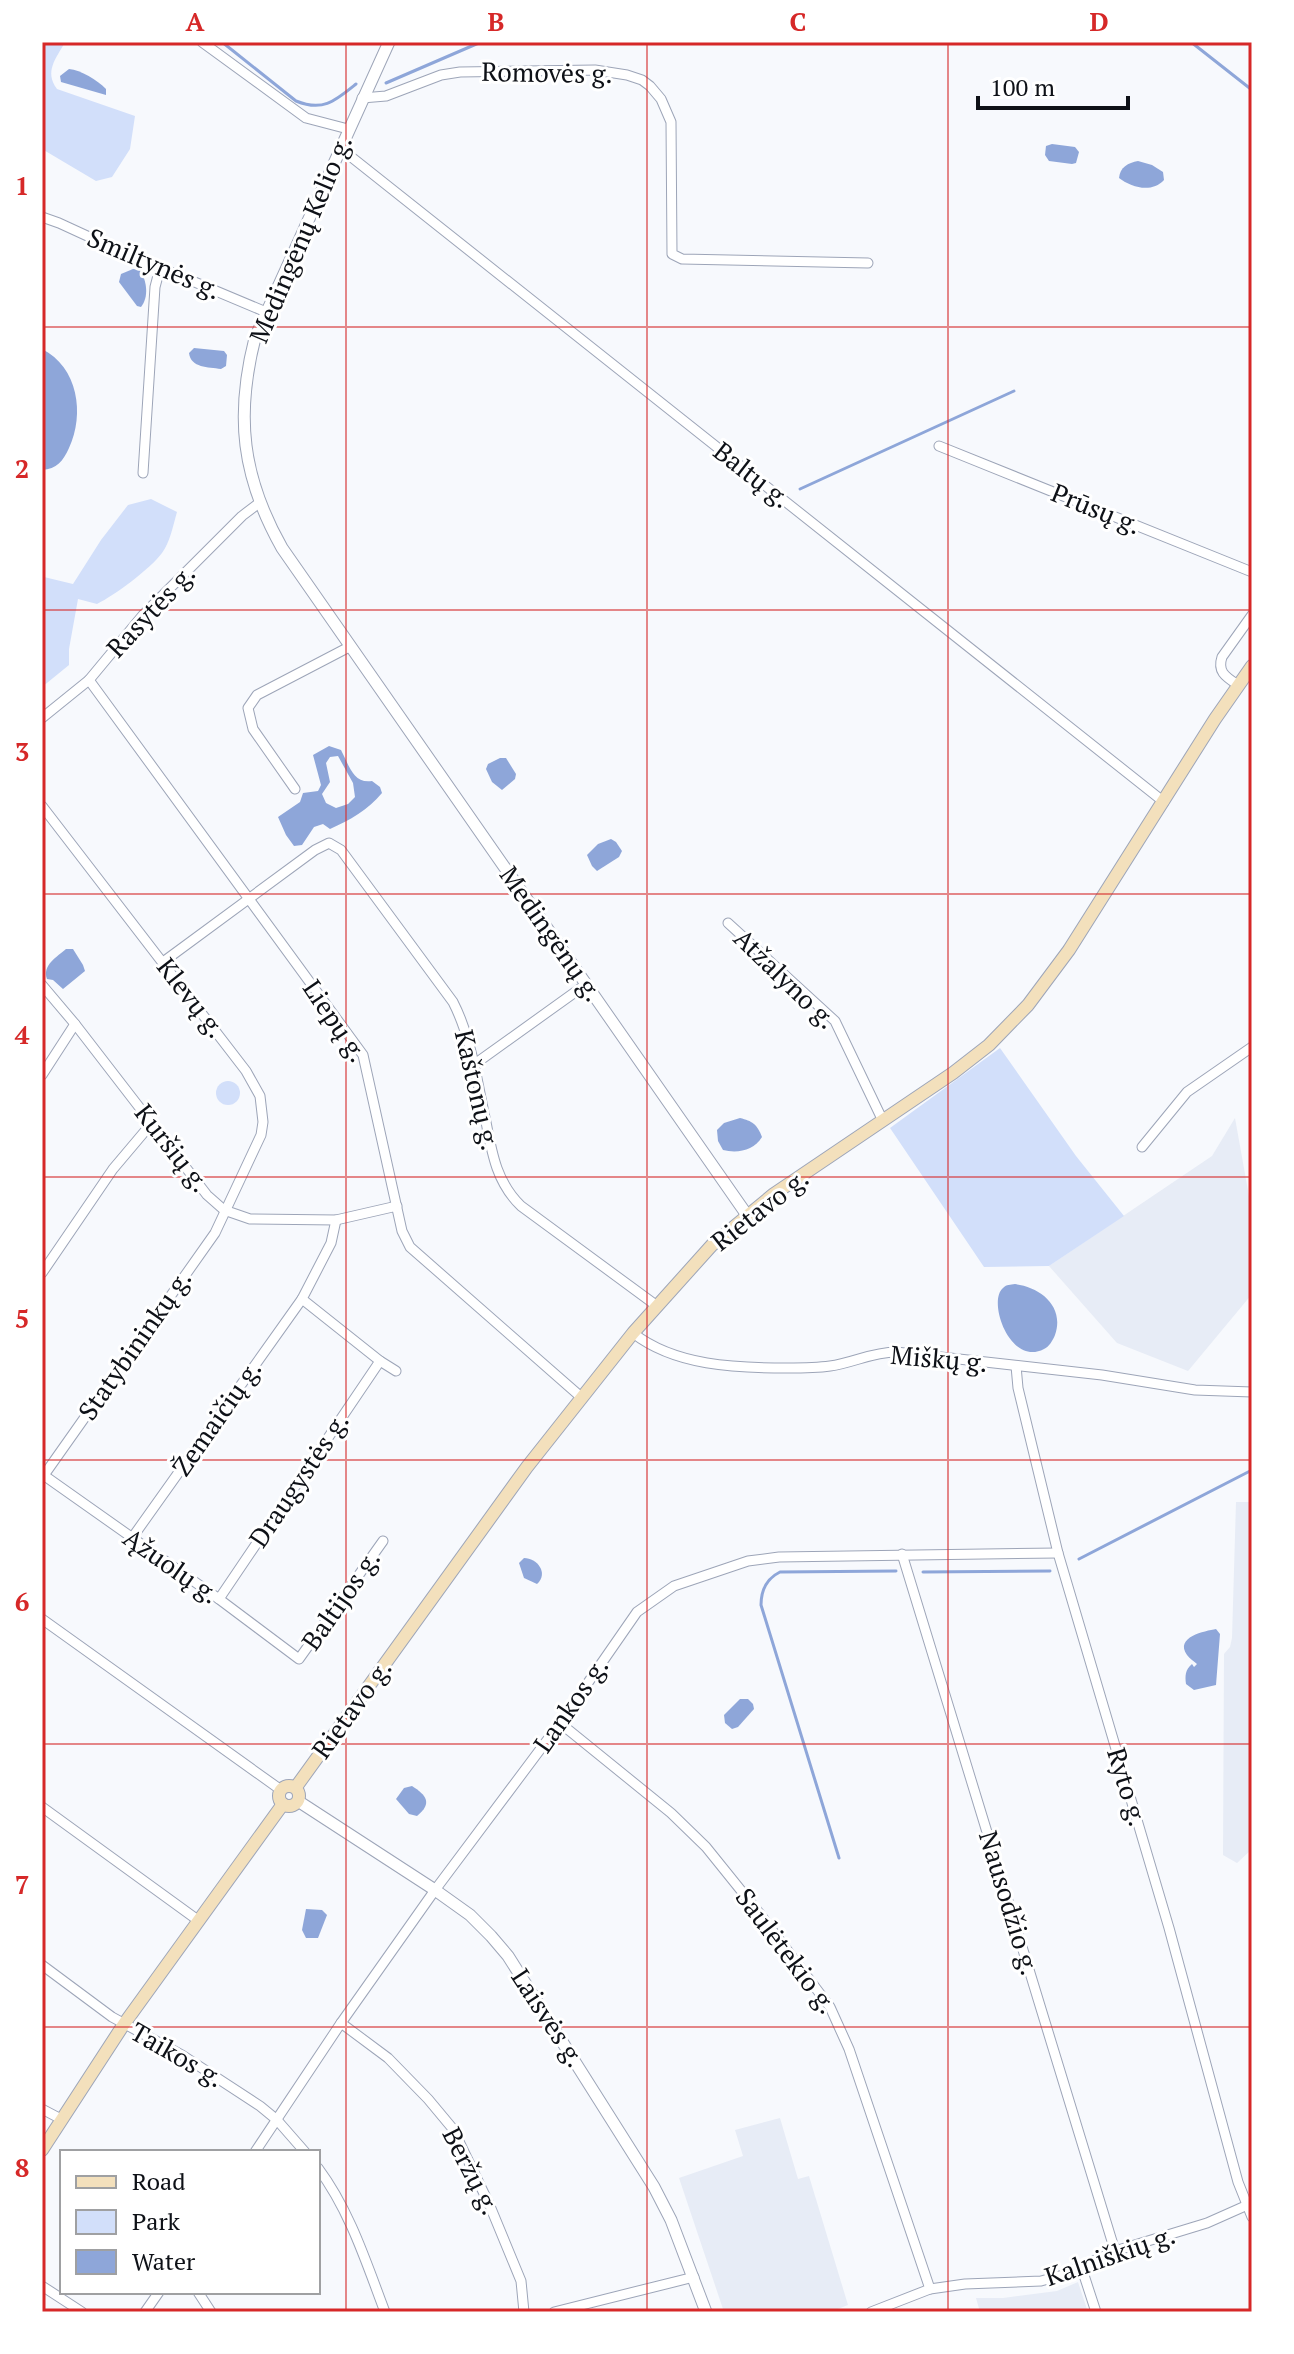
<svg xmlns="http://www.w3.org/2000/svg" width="1294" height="2354" font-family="'PT Serif',serif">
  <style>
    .built { fill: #e7ecf6 }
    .green { fill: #d2dffa }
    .water { fill: #8ea6d9; fill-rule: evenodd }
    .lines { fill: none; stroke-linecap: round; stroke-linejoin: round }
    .stream { stroke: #8ea6d9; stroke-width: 3 }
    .minor-casing { stroke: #9da5b8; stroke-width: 11 }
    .tertiary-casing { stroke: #9da5b8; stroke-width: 13 }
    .secondary-casing { stroke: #9da5b8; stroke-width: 14 }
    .minor { stroke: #fff; stroke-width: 9 }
    .tertiary { stroke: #fff; stroke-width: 11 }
    .secondary { stroke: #f3e0bc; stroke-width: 12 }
    .grid { fill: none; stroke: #d62828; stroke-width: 2; stroke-opacity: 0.55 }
    .labels { text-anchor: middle; stroke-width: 6; stroke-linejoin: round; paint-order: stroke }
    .street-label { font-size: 26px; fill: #0e1117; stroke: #fff }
    .neatline { fill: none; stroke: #d62828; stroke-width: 3 }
    .grid-label { font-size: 26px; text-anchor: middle; font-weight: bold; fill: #d62828 }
  </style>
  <rect width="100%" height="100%" fill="#f7f9fd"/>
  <g class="built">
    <polygon points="1235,1118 1252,1213 1252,1294 1188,1371 1117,1343 1049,1266 1212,1156"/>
    <polygon points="1236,1502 1252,1502 1252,1849 1237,1863 1223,1855 1224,1654 1230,1647 1232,1638"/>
    <polygon points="780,2118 798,2179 809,2176 848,2305 830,2312 724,2312 679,2178 743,2156 735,2130"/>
    <polygon points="1078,2282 1088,2312 980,2312 976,2298 1003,2298 1057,2291"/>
  </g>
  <g class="green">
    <path d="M42,42h23c-9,17 -21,29 -8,47l78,27 -5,33 -18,28 -16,4 -54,-32z"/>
    <path d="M151,499l26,13c-4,14 -7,30 -15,41 -12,16 -47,42 -65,51l-19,-5 -9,50v16l-27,22v-108l2,-2 29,7 28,-44 27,-35z"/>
    <polygon points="1000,1048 1076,1156 1124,1216 1049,1266 984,1267 890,1128"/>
    <circle cx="228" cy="1093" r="12"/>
  </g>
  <g class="water">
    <path d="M69,69c12,1 28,11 37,20v6l-45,-13 -1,-6z"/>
    <polygon points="1052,144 1075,147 1079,152 1076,163 1072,164 1049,161 1045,155 1046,146"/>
    <path d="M1138,161l14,4 11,7 1,8c-12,13 -32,8 -45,-2 1,-11 9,-15 19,-17z"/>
    <path d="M133,269l7,1c7,11 9,27 1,37l-4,-1 -18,-24 2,-8z"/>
    <path d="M194,348l30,3 3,4 -1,11 -5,3c-13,-2 -30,-1 -32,-16z"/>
    <path d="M42,349c36,18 43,65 27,99 -6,13 -12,21 -27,22z"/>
    <path d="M329,746l12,4c8,15 12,34 31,31l8,6 2,6c-14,17 -32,27 -52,36l-7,-5 -9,3 -12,18 -8,1 -8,-11 -8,-18 22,-15 3,-9 15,-2 3,-6 -8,-30zM338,756l15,27 2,14 -7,7 -12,4 -10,-5 -4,-9 8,-12 -4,-19 4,-6z"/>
    <polygon points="500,758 506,758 516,774 515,779 502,790 492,782 486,769 488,764"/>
    <polygon points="611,839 616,842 622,851 619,857 597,871 592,866 587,855 598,844"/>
    <path d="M66,949h7l10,16 2,6 -22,18 -10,-9 -6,-1c-5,-14 10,-22 19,-30z"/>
    <path d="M740,1118c12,3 17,6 22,19 -8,13 -24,17 -39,13l-5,-9 -1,-11 7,-7z"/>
    <path d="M1015,1284c25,3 50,22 40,51 -2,5 -6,12 -11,14 -34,18 -57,-48 -41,-61 4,-4 7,-3 12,-4z"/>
    <path d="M524,1558c13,0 25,15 13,26l-13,-6 -5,-15z"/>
    <path d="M1216,1629l4,5 -4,51 -22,5 -8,-6c-1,-8 -1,-14 6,-20l2,3 3,-3c-3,-3 -7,-5 -10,-9 -13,-18 18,-24 29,-26z"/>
    <polygon points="740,1699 748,1699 753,1704 754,1709 738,1727 732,1729 725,1723 724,1715"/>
    <path d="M412,1786c14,9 21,17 5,30l-8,-2 -13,-15 8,-11z"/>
    <polygon points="306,1909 322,1910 327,1915 318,1938 306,1938 302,1930"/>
  </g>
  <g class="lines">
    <g class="stream">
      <path d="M222,42l74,59c27,11 39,0 60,-17"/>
      <polyline points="1191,42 1252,90"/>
      <polyline points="386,83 481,42"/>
      <polyline points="800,489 1014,391"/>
      <polyline points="1079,1559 1252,1470"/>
      <polyline points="923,1572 1050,1571"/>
      <path d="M839,1858l-78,-253c0,-15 5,-26 19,-33l116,-1"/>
    </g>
    <g class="minor-casing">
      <g id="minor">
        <polyline points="202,42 306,118 348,129"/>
        <polyline points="362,98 386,96 441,75 460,72 595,70 627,75 642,80 650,86 661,99 671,122 672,254 682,259 868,263"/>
        <polyline points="340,148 1164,802"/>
        <polyline points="42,217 59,223 109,246 266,312"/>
        <polyline points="939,446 1252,572"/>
        <polyline points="143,473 155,287 160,268"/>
        <polyline points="89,680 363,1055 402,1231 410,1247 581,1397"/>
        <path d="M1238,685c-12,-8 -21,-13 -16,-28l30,-42"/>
        <polyline points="42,718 89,680 143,615 242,516 259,503"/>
        <polyline points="295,789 253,729 248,708 257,695 351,646"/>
        <polyline points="42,806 246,1071 260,1096 263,1122 261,1135 215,1233 42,1478"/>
        <polyline points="728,923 835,1021 883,1121"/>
        <path d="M163,962l152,-112 14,-7 12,7 112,152c19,37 24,80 33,120 6,32 11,61 35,84l136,100"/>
        <polyline points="42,985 75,1024 207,1195 224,1210 250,1219 336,1220 397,1206"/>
        <polyline points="473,1063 479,1061 585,985"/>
        <polyline points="42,1075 75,1024"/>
        <polyline points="1142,1147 1187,1092 1252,1047"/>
        <polyline points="336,1220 331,1243 302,1299 380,1361 396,1371"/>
        <polyline points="42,1273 113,1169 151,1124"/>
        <path d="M633,1333c42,33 103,35 154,35 14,0 29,0 43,-2 23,-3 42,-14 66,-14l206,23 93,15 57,2"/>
        <polyline points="1016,1366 1018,1388 1058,1553 1169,1928 1238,2182 1252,2217"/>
        <polyline points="42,1474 219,1599 299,1659 383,1541"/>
        <polyline points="132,1538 302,1299"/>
        <polyline points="902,1554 1115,2251"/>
        <polyline points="219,1599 380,1361"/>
        <polyline points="42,1619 281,1790"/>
        <polyline points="560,1723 671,1813 706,1847 760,1914 830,2007 849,2049 930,2289"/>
        <polyline points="42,1807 199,1921"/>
        <polyline points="42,1965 112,2017 182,2055 260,2106 277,2120 305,2152"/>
        <polyline points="341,2023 388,2058 428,2099 453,2129 490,2206 521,2281 524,2312"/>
        <polyline points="42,2109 61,2119"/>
        <polyline points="255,2152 341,2023 435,1890 560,1723 637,1612 674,1586 748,1561 779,1557 1058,1553"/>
        <path d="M318,2168c32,43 48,94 67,144"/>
        <polyline points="1081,2266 1096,2312"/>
        <polyline points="42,2286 82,2312"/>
        <polyline points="198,2292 211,2312"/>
        <polyline points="145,2312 159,2292"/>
        <polyline points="554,2312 694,2277"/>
        <polyline points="871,2312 930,2289 965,2284 1041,2281 1063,2275 1115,2251 1207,2223 1252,2203"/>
      </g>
    </g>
    <g class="tertiary-casing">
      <g id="tertiary">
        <path d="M389,42l-134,296c-20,78 -13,139 27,210l465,667"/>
        <polyline points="298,1801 435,1890 470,1915 491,1936 508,1956 654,2187 671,2220 706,2312"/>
      </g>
    </g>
    <g class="secondary-casing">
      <g id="secondary">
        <circle cx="289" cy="1796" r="10"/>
        <polyline points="296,1787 527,1467 633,1333 712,1245 774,1194 953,1073 989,1045 1028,1005 1069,950 1215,719 1252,666"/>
        <polyline points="42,2150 124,2024 283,1804"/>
      </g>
    </g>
    <use href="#minor" class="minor"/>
    <use href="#tertiary" class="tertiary"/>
    <use href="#secondary" class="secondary"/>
  </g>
  <path class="grid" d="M346,42v2270M647,42v2270M948,42v2270M42,327h1210M42,610h1210M42,894h1210M42,1177h1210M42,1460h1210M42,1744h1210M42,2027h1210"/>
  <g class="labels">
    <g class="street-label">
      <text transform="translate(547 73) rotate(1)" y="9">Romovės g.</text>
      <text transform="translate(301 239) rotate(-67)" y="9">Medingėnų Kelio g.</text>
      <text transform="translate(154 264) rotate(23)" y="9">Smiltynės g.</text>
      <text transform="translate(752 475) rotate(38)" y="9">Baltų g.</text>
      <text transform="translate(1096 509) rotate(22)" y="9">Prūsų g.</text>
      <text transform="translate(151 611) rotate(-47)" y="9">Rasytės g.</text>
      <text transform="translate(551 934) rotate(55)" y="9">Medingėnų g.</text>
      <text transform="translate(785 979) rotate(44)" y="9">Atžalyno g.</text>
      <text transform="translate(191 998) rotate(52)" y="9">Klevų g.</text>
      <text transform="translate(335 1021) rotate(56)" y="9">Liepų g.</text>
      <text transform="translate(477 1090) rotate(77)" y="9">Kaštonų g.</text>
      <text transform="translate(172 1148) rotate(52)" y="9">Kuršių g.</text>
      <text transform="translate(760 1210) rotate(-38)" y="9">Rietavo g.</text>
      <text transform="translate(135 1345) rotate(-55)" y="9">Statybininkų g.</text>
      <text transform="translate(939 1359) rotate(5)" y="9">Miškų g.</text>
      <text transform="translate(217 1418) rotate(-55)" y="9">Žemaičių g.</text>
      <text transform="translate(299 1480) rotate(-56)" y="9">Draugystės g.</text>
      <text transform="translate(171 1566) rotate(35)" y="9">Ąžuolų g.</text>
      <text transform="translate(341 1600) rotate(-55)" y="9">Baltijos g.</text>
      <text transform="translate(571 1705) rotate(-55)" y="9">Lankos g.</text>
      <text transform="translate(352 1709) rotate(-54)" y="9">Rietavo g.</text>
      <text transform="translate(1127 1787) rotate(73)" y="9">Ryto g.</text>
      <text transform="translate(1009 1903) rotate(73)" y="9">Nausodžio g.</text>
      <text transform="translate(786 1951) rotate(53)" y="9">Saulėtekio g.</text>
      <text transform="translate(548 2018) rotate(57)" y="9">Laisvės g.</text>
      <text transform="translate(177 2055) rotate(30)" y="9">Taikos g.</text>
      <text transform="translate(471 2171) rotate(63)" y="9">Beržų g.</text>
      <text transform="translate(1110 2256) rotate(-19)" y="9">Kalniškių g.</text>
    </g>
  </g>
  <rect width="1294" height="2354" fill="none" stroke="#ffffff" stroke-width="88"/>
  <rect x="60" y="2150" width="260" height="144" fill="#ffffff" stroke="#9fa0a2" stroke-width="2"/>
  <rect x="76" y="2176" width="40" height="12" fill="#f3e0bc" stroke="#9fa0a2" stroke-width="2"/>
  <text x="132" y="2190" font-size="24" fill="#0e1117">Road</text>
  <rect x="76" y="2210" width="40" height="24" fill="#d2dffa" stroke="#9fa0a2" stroke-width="2"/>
  <text x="132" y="2230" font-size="24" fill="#0e1117">Park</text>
  <rect x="76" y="2250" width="40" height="24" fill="#8ea6d9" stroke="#9fa0a2" stroke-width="2"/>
  <text x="132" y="2270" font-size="24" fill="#0e1117">Water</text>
  <path d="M978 96v12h150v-12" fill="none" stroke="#0e1117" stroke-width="4"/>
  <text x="990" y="96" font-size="24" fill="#0e1117" stroke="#ffffff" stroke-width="6" paint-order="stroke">100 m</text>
  <rect x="44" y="44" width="1206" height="2266" class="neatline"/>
  <g class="grid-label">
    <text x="195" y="31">A</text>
    <text x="496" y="31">B</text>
    <text x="798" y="31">C</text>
    <text x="1099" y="31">D</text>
    <text x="22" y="195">1</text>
    <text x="22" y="478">2</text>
    <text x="22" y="761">3</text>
    <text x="22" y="1044">4</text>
    <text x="22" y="1328">5</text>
    <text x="22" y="1611">6</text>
    <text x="22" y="1894">7</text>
    <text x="22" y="2177">8</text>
  </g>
</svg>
